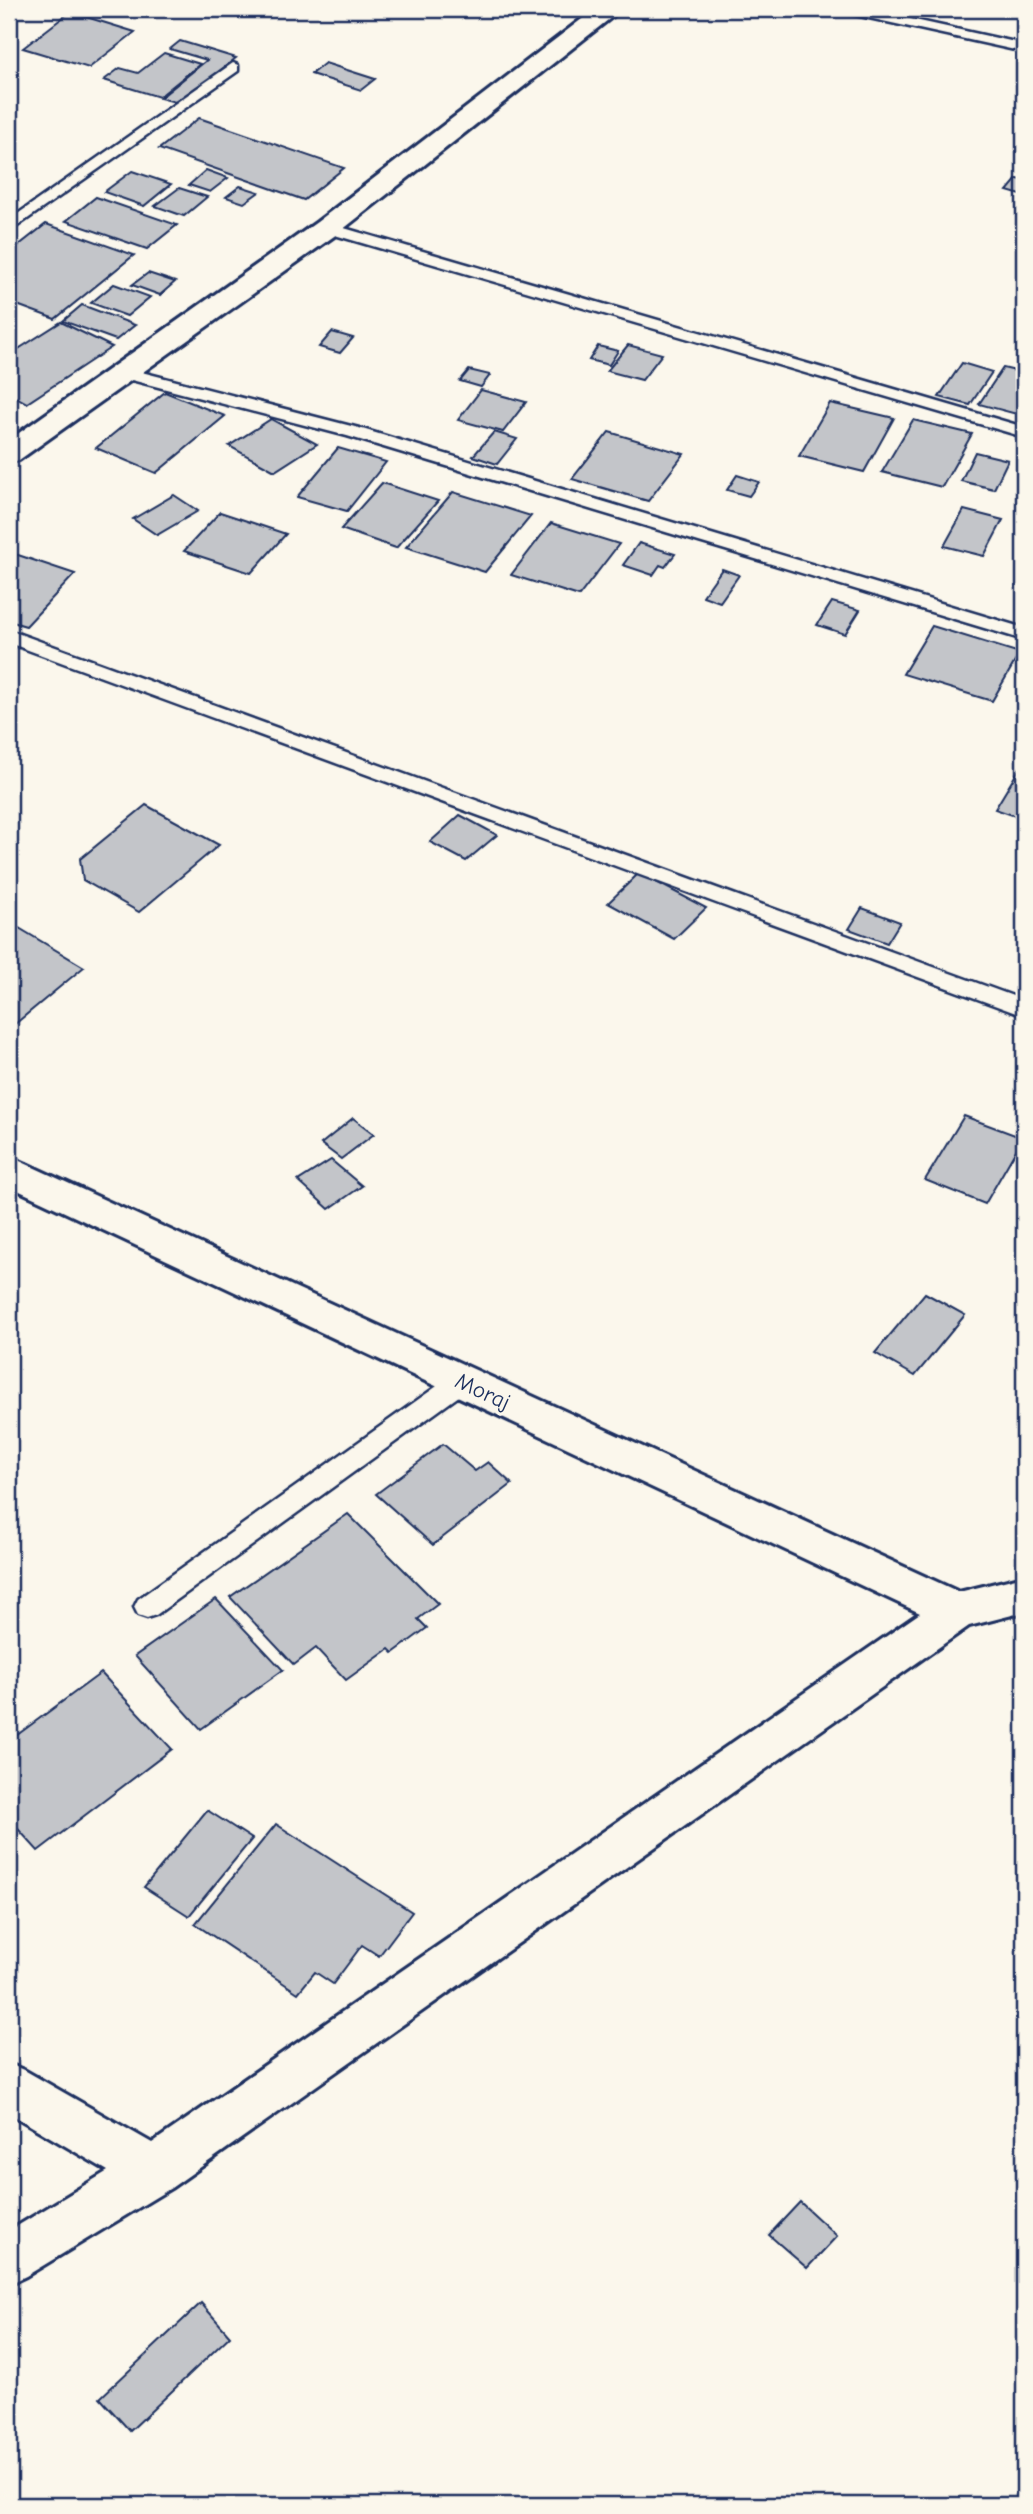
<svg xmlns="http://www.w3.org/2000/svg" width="1033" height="2514" font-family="'Comic Neue',sans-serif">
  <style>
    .building { fill: #c3c5c9; stroke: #1b2f5e; stroke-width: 2 }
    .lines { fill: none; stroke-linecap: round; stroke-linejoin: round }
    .service-casing { stroke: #1b2f5e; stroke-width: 5 }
    .minor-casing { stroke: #1b2f5e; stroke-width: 6 }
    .service { fill: #fbf7ec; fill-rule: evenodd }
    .minor { fill: #fbf7ec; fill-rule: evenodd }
    .labels { text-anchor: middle; stroke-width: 6; stroke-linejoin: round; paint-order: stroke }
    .street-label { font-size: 23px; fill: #1b2f5e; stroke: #fbf7ec }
  </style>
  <rect width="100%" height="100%" fill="#fbf7ec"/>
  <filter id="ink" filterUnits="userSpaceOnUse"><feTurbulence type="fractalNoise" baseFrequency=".0143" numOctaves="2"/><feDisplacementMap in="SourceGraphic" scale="14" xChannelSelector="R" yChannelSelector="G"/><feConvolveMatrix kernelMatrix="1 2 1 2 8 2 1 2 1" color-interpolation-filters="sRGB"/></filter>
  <g filter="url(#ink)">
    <g class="building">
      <polygon points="70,12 135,32 89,68 23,48"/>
      <polygon points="180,41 236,58 179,103 160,98 207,60 170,49"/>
      <polygon points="164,53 200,64 159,97 104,80 120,68 138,73"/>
      <polygon points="325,63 375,79 361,90 311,74"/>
      <polygon points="199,118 344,168 304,200 159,149"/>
      <polygon points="206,170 228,178 210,192 189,185"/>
      <polygon points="132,171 171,184 144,206 104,192"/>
      <polygon points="1017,179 1024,180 1024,196 1007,191"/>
      <polygon points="240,186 259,192 244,203 226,197"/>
      <polygon points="179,188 207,197 184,216 155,206"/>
      <polygon points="96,197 177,225 147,249 66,221"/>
      <polygon points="46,224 134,255 55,319 9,302 9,253"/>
      <polygon points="148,273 175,282 160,295 132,285"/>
      <polygon points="114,284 150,297 127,316 91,303"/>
      <polygon points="82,305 135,325 116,340 63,321"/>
      <polygon points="61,322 112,347 27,403 9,393 9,355"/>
      <polygon points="332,332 353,338 340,353 319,347"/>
      <polygon points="628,345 662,354 642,380 607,371"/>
      <polygon points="598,346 618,351 609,365 589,360"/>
      <polygon points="962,363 992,372 970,405 939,397"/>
      <polygon points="1003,368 1024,373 1024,416 979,404"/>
      <polygon points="469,370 490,375 481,387 460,381"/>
      <polygon points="481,390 526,402 503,432 458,420"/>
      <polygon points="165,392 225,416 156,473 96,448"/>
      <polygon points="830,403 894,418 864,472 799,456"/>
      <polygon points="271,419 317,444 275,471 229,446"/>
      <polygon points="913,420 972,434 942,487 882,472"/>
      <polygon points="494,432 517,439 497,464 473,456"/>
      <polygon points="609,432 684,454 648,501 572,479"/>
      <polygon points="338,448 386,462 347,511 297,497"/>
      <polygon points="975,452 1008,460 994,489 961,481"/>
      <polygon points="737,475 759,482 749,496 727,490"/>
      <polygon points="382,483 438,501 396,548 341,529"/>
      <polygon points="453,492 531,516 485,572 406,547"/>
      <polygon points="174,495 198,511 157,535 133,519"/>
      <polygon points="964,510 1003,520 984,556 944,546"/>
      <polygon points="220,512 286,534 251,573 184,551"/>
      <polygon points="551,523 619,544 579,596 511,575"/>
      <polygon points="639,543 675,554 665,567 660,565 653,575 623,565"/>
      <polygon points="9,552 75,574 26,626 9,621"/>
      <polygon points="722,569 739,575 720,602 703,596"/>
      <polygon points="832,602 860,610 845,634 817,625"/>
      <polygon points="932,626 1020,653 992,701 903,674"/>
      <polygon points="1024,761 1024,819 995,809"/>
      <polygon points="146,805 219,845 139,912 83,880 80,859"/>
      <polygon points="460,815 497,835 466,861 430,842"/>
      <polygon points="639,873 706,908 674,939 608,903"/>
      <polygon points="862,908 900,922 887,943 849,929"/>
      <polygon points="9,922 84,967 9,1029"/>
      <polygon points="964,1116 1023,1138 985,1204 925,1180"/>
      <polygon points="353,1118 374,1134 341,1159 321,1144"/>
      <polygon points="331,1160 362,1186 329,1209 298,1181"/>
      <polygon points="925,1293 965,1315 915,1376 875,1353"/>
      <polygon points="443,1444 475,1471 488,1462 512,1484 433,1545 376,1494"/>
      <polygon points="348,1514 438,1604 418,1619 427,1628 393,1653 389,1649 346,1680 316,1648 294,1665 230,1597"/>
      <polygon points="216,1599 283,1670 201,1729 135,1656"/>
      <polygon points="101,1673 172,1749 38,1851 9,1819 9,1741"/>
      <polygon points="207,1810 252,1839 189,1916 144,1887"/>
      <polygon points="276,1824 412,1912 379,1956 362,1945 333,1984 315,1972 298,1993 195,1924"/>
      <polygon points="800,2202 837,2236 807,2268 769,2235"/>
      <polygon points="201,2303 230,2336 130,2431 100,2398"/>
    </g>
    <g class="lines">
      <g class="service-casing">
        <g id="service">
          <polygon points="839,9 865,9 1024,44 1024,52 846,13"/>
          <polygon points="233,63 238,65 238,71 9,232 9,220"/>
          <polygon points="327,223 1024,427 1024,437 321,231 321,225"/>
          <polygon points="126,368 359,428 1024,628 1024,640 347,436 120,377 117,373 120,369"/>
          <polygon points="9,630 1024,1000 1024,1016 9,643"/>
          <polygon points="462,1372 470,1374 474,1381 470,1388 156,1615 147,1618 138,1615 134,1607 138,1599 454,1374"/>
        </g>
      </g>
      <g class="minor-casing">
        <g id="minor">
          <polygon points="595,9 622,9 337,234 19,460 9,463 9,440 317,222"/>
          <polygon points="9,1156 959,1592 1024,1576 1024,1612 969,1626 171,2188 26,2276 9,2284 9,2231 108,2171 9,2113 9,2064 26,2071 152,2143 920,1613 9,1186"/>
        </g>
      </g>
      <use href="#service" class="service"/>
      <use href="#minor" class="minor"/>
    </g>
  </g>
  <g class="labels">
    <g class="street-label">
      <text transform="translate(483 1391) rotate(25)" y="8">Moraj</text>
    </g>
  </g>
  <rect width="1033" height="2514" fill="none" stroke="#fbf7ec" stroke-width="35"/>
  <rect x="18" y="18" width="998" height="2479" fill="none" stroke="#1b2f5e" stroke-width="2.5" filter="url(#ink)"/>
</svg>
